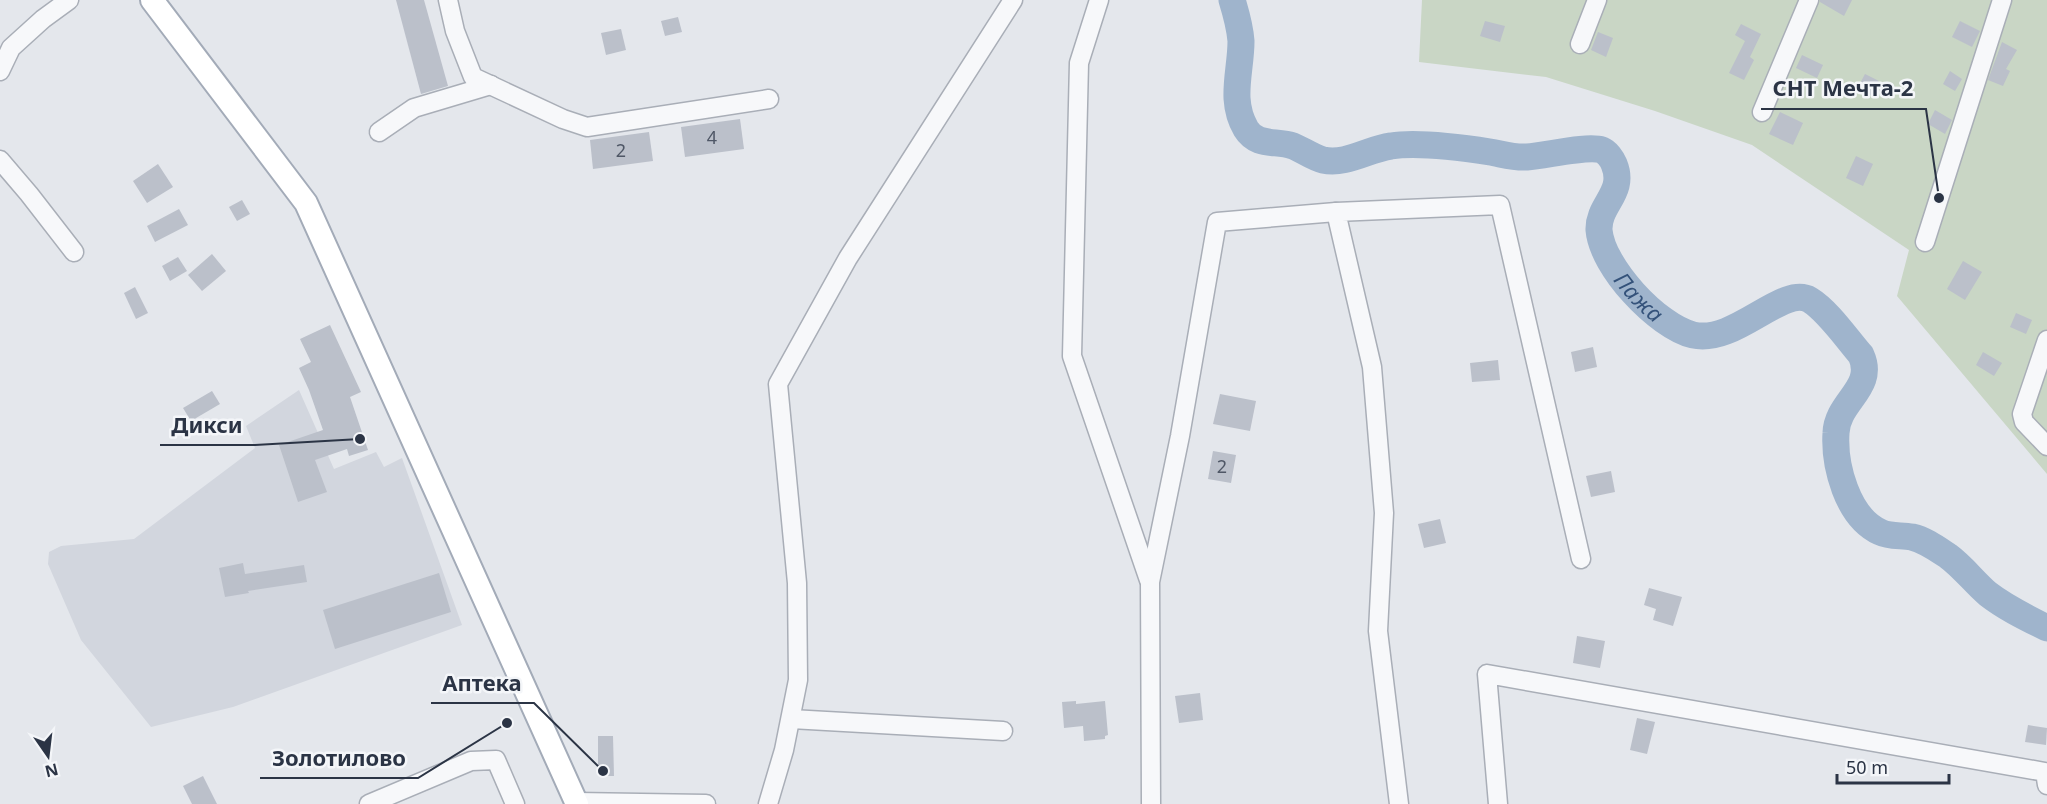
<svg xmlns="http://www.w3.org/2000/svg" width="2047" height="804" font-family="'Noto Sans',sans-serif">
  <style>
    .built { fill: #d2d6de }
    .green { fill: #c9d6c5 }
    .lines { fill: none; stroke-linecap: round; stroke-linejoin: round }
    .river { stroke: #9fb4cc; stroke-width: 27 }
    .building { fill: #bbc0ca }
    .minor-casing { stroke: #a9aeb7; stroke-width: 21 }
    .major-casing { stroke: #a3abb8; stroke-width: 26 }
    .minor { stroke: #f7f8fa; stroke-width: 18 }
    .major { stroke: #fff; stroke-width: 22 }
    .labels { text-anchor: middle; stroke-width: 5; stroke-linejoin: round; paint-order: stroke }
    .number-label { font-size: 18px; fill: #4f5766 }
    .water-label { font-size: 22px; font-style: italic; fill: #34527a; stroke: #f4f6f9 }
    .leader { fill: none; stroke: #2b3445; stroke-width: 2 }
    .callout-dot { fill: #2b3445; stroke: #f4f6f9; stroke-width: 2 }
    .callout-label { font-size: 22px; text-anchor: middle; font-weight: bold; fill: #2b3445; stroke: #f4f6f9; stroke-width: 5; stroke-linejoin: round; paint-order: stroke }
  </style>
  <rect width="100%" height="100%" fill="#e4e7ec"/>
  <polygon class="built" points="299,390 334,469 376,452 384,467 402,458 462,625 233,707 151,727 81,640 48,564 49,552 61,546 134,539 255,448 246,426"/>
  <polygon class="green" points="1422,0 2047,0 2047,474 1897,296 1909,250 1752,145 1655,111 1546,77 1419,62"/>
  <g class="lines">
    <path class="river" id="s1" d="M1232,0c4,13 8,28 9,41 0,31 -12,59 5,88 11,18 30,11 47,17 10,4 19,11 30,14 24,5 45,-11 68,-14 25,-4 73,2 99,6 12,2 24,6 37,5 18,-1 60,-12 75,-7 5,2 10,9 12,14 12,29 -16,40 -15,66 3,37 58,96 94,105 42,10 90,-51 117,-35 18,11 37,39 51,55 15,33 -24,46 -25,78 -2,32 11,84 44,99 10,5 21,3 32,5 13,3 24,11 36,19 15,11 26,26 40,38 18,14 39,24 59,34"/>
  </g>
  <g class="building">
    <polygon points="396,0 424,0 448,86 421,94"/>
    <polygon points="1820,0 1852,0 1844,16 1820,2"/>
    <polygon points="678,17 682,32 665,36 661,21"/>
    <polygon points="1485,21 1505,26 1500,42 1480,36"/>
    <polygon points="1960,21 1980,31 1972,47 1952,37"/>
    <polygon points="1741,24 1761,34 1750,57 1754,60 1744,80 1729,73 1745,41 1735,35"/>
    <polygon points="621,29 626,50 606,55 601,33"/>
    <polygon points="1598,32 1613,38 1606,57 1591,50"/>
    <polygon points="2002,42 2017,50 2006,69 2010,71 2003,86 1988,80"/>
    <polygon points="1802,55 1823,65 1817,78 1796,68"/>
    <polygon points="1950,71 1962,79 1955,91 1943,84"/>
    <polygon points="1865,74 1879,81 1872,96 1857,89"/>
    <polygon points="1935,110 1952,120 1945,134 1928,124"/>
    <polygon points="1780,112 1803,123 1793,145 1769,134"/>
    <polygon points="740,119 744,149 685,157 681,127"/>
    <polygon points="649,132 653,161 593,169 590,140"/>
    <polygon points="1856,156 1873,164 1863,186 1846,178"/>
    <polygon points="158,164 173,187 147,203 133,181"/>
    <polygon points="242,200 250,214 237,221 229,207"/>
    <polygon points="179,209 188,225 155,242 147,226"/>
    <polygon points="212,254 226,271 202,291 188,275"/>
    <polygon points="178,257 187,271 170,281 162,266"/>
    <polygon points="1963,261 1982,272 1965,300 1947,289"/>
    <polygon points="135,287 148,313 136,319 124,293"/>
    <polygon points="2016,313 2032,320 2026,334 2010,327"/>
    <polygon points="330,325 361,392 350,397 368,450 349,456 347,449 315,460 327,492 298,502 279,445 323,430 309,390 299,368 311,362 300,339"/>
    <polygon points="1593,347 1597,367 1575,372 1571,352"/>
    <polygon points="1983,352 2002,363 1994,376 1976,365"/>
    <polygon points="1498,360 1500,380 1472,382 1470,363"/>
    <polygon points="212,391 220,404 191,421 183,408"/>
    <polygon points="1220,394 1256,401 1250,431 1213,424"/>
    <polygon points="1213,451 1236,455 1231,483 1208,479"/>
    <polygon points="1611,471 1615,492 1591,497 1586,476"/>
    <polygon points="1440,519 1446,543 1424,548 1418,524"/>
    <polygon points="243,563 245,574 304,565 307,582 248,591 249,593 225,597 219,568"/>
    <polygon points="439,573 451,612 335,649 323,610"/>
    <polygon points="1649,588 1682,597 1673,626 1653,620 1656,609 1644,605"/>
    <polygon points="1577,636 1605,641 1600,668 1573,663"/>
    <polygon points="1200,693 1203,720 1179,723 1175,696"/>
    <polygon points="1076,701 1076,704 1105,701 1108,735 1105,736 1105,739 1084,741 1083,726 1064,728 1062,702"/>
    <polygon points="1637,718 1655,722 1647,754 1630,750"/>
    <polygon points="2028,725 2047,728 2046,745 2025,742"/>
    <polygon points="598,736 613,736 614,776 598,776"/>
    <polygon points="203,776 217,804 192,804 183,786"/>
  </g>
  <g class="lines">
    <g class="minor-casing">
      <g id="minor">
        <polyline points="448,0 455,31 473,77 563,119 587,127 769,99"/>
        <polyline points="1099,0 1079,63 1072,356 1149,580"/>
        <polyline points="1580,44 1597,0"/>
        <polyline points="0,71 11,48 43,19 69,0"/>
        <polyline points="1762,112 1809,0"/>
        <polyline points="379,132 414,108 491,85"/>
        <polyline points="0,160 29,194 74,252"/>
        <polyline points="1925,242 2002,0"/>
        <polyline points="2047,340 2022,414 2024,422 2047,446"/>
        <polyline points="791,719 1003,731"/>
        <polyline points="576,802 706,804"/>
        <polyline points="369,804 471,761 496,760 515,804"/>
        <polyline points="768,804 784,750 798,680 797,583 778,384 848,258 1013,0"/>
        <polyline points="1151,804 1150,582 1180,436 1217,222 1336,212"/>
        <polyline points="1399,804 1378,631 1384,513 1372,367 1336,212 1500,205 1581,559"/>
        <polyline points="1498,804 1487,674 2045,772 2047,785"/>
      </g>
    </g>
    <g class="major-casing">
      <polyline id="major" points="152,0 306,203 577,804"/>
    </g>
    <use href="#minor" class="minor"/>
    <use href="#major" class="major"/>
  </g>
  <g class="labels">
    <g class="number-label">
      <text x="712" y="144">4</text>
      <text x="621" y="157">2</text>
      <text x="1222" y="473">2</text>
    </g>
    <g class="water-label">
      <text dy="8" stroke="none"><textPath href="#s1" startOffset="668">Пажа</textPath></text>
    </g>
  </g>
  <path class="leader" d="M1939 198L1926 109H1761M360 439L255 445H160M603 771L534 703H431M507 723L418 778H260"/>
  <g class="callout-dot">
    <circle cx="1939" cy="198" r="6"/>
    <circle cx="360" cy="439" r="6"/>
    <circle cx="603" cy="771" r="6"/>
    <circle cx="507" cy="723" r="6"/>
  </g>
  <g class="callout-label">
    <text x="1843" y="96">СНТ Мечта-2</text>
    <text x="207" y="433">Дикси</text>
    <text x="482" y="691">Аптека</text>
    <text x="339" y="766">Золотилово</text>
  </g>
  <g transform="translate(48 756) rotate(166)" stroke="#f4f6f9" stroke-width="4.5" paint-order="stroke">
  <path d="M0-4.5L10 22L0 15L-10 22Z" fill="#2b3445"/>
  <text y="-9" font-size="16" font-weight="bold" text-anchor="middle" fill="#2b3445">N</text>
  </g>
  <path d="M1837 774v9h112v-9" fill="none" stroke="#2b3445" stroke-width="3"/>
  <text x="1846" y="774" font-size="18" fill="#2b3445" stroke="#f4f6f9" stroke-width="4.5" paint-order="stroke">50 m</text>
</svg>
